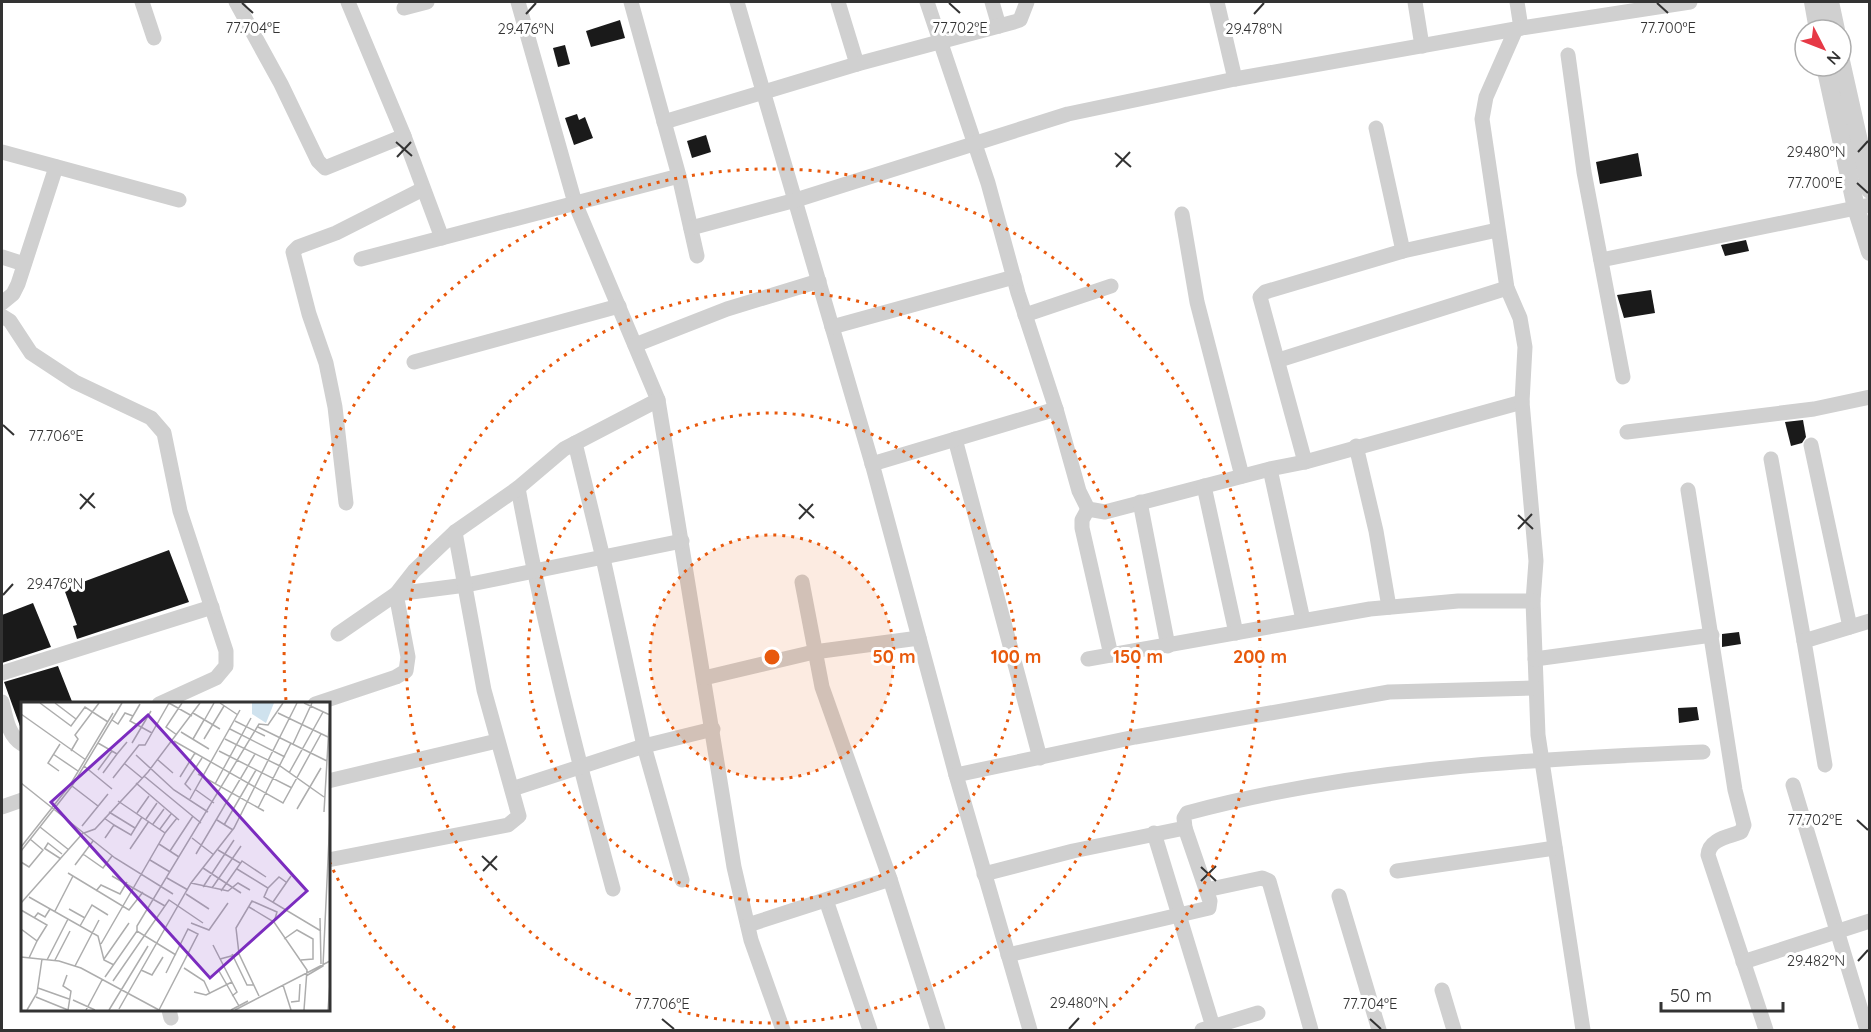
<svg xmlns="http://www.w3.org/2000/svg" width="1871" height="1032" font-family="Quicksand,sans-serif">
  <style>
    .building { fill: #1a1a1a }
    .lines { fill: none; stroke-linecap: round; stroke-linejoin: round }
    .minor { stroke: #d0d0d0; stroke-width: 15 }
    .tertiary { stroke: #d0d0d0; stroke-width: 18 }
    .ticks { fill: none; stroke: #333; stroke-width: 2 }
    .ring { fill: none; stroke: #e8590c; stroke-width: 3; stroke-dasharray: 3 6 }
    .inset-road { fill: none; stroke: #adadad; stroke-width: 1.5 }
    .view { fill: #7b2cbf; fill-opacity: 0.15; stroke: #7b2cbf; stroke-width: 3 }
    .inset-edge { fill: none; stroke: #333; stroke-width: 3 }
    .ticks-label { font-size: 15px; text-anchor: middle; fill: #333; stroke: #fff; stroke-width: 6; stroke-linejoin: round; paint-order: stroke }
    .centre { fill: #e8590c; stroke: #fff; stroke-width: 3 }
    .ring-label { font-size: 18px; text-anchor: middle; font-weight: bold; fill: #e8590c; stroke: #fff; stroke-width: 6; stroke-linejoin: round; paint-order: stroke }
  </style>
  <rect width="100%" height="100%" fill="#fff"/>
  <g class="building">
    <polygon points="620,20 625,38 591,47 586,31"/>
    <polygon points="565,45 570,64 558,67 553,48"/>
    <polygon points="577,114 579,120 585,117 593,138 574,145 565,118"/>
    <polygon points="706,135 711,152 692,158 687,141"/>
    <polygon points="1638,153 1642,176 1600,184 1596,162"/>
    <polygon points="1746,240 1749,251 1725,256 1721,245"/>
    <polygon points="1651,290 1655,313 1624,318 1617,295"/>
    <polygon points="1803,420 1806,437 1802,443 1791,446 1785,422"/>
    <polygon points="169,550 189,602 77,639 73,626 77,625 64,589"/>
    <polygon points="33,603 51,647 2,663 2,615"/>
    <polygon points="1739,632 1741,644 1722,647 1722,634"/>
    <polygon points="58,666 73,704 22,704 21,729 4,682"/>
    <polygon points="1697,707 1699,720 1679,723 1678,708"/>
  </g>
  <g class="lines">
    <g class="minor">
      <polyline points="142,2 154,38"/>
      <polyline points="236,2 281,84 318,161 325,168 404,136 348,2"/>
      <polyline points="518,2 575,203 658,400 734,867 751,940 783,1030"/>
      <polyline points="737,2 873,467 956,775 1030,1030"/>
      <polyline points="838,2 857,64"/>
      <polyline points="927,2 988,183 1018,293 1056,409 1079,491 1088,509 1105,512 1270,469 1305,462 1522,402"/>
      <polyline points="992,2 999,26"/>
      <polyline points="1217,2 1235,79"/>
      <polyline points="1415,2 1422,46"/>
      <polyline points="1517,2 1521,28"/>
      <polyline points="404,8 427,2"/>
      <polyline points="1516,29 1486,97 1482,119 1507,288 1520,318 1525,347 1522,402 1536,561 1533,601 1538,735 1583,1030"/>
      <polyline points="1568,55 1584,172 1623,377"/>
      <polyline points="664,122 857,64 1014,22 1020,20 1027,2"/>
      <polyline points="1376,128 1403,251 1497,230"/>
      <polyline points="404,136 442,238"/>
      <polyline points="2,152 179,200"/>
      <polyline points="679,176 697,256"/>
      <polyline points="1182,214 1197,302 1242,476"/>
      <polyline points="691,228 796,200 1068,114 1235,79 1521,28 1690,2"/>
      <polyline points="2,257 24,264"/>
      <polyline points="361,259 679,176 631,2"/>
      <polyline points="1601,260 1870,205"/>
      <polyline points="2,303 13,294 18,284 56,167"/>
      <polyline points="1025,315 1111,286"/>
      <polyline points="2,316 10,321 31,353 75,382 151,418 164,433 180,511 226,651 226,666 216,678 159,704"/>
      <polyline points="832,327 1014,277"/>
      <polyline points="635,345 727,309 819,281"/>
      <polyline points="1279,360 1507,288"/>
      <polyline points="414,362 619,306"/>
      <polyline points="1627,432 1814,409 1870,397"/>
      <polyline points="955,439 1040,758"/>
      <polyline points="575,443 603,558 644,746 682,880"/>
      <polyline points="1811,445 1850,627"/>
      <polyline points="1356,446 1376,531 1389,607"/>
      <polyline points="1771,459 1804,641"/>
      <polyline points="1305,462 1260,297 1265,292 1403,251"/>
      <polyline points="872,464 1056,409"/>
      <polyline points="1270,469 1303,620"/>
      <polyline points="1204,486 1236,633"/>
      <path d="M518,488c25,135 59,268 95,401"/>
      <path d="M1688,490l47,300 9,35 -3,7c-13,5 -32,7 -33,23l58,175"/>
      <polyline points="1140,502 1168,646"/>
      <polyline points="346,503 335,407 326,363 309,314 293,252 298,247 336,233 423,189"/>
      <polyline points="1088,509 1082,520 1082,528 1111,655"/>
      <polyline points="802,582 822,687 890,879 938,1030"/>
      <polyline points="338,634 396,594 466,585 682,541"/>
      <polyline points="1088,659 1370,609 1458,601 1533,601"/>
      <polyline points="1535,659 1712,635"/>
      <polyline points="2,673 212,607"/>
      <polyline points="704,678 814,652 919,638"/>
      <path d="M2,702c4,16 6,33 20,42"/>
      <polyline points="315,704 396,677 406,671 408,657 396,594 414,571 455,532 518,488 564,449 658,400"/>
      <polyline points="1825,765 1804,641 1870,621"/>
      <polyline points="956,775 1135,737 1389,692 1535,688"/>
      <polyline points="328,781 497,741"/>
      <polyline points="1793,785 1867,1030"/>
      <polyline points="512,789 644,746 713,729"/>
      <polyline points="2,807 22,800"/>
      <polyline points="1154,833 1214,1030"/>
      <polyline points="328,860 508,825 519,816 484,690 455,532"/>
      <polyline points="1397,871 1555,848"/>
      <path d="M984,874l89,-23 112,-23 -1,-10 3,-5c167,-45 344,-54 516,-61"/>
      <polyline points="1206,890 1262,878 1269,881 1311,1030"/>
      <polyline points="1339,896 1379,1030"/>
      <polyline points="826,900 870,1030"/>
      <polyline points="748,925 890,879"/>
      <polyline points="1008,955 1209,908 1210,901 1185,828"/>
      <polyline points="1743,962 1870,921"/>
      <polyline points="1442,990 1454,1030"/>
      <polyline points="169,1010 171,1018"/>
      <polyline points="1202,1030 1258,1013"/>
    </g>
    <g class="tertiary">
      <polyline points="1813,2 1818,30"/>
      <polyline points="1830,2 1836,30"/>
      <polyline points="1841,61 1870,190"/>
      <polyline points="1825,66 1856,208 1870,252"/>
    </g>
  </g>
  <path class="ticks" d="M242,3l11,10M949,3l11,10M1657,3l11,10M526,14l10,-11M1254,14l10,-11M396,142l16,14M1858,152l10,-11M1115,153l16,14M397,157l14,-15M1116,167l14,-15M1857,183l11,10M3,425l11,10M80,494l15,14M799,504l15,14M80,509l14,-16M1518,515l15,14M799,519l14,-15M1518,529l14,-15M3,595l10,-11M1857,820l11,10M482,856l15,14M1201,867l15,14M483,871l14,-15M1201,881l15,-15M1858,961l10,-11M662,1019l12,10M1370,1019l11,10M1069,1029l10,-11"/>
  <circle cx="772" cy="657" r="122" fill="#e8590c" fill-opacity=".12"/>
  <g class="ring">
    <circle cx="772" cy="657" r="122"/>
    <circle cx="772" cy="657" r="244"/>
    <circle cx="772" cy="657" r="366"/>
    <path d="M455 1028A488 488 0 0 1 330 863M286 700A488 488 0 1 1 1089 1028"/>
  </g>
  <g transform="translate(21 702)">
    <rect width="309" height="309" fill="#fff"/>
    <path d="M231,1h22l-8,20 -14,-9z" fill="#cfe2ee"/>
    <path class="inset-road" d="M19,1l31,23 14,-19 23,15M34,1l21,16M148,1l23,13M199,1l18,12M283,1l26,12M172,11l27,16M257,11l50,24M0,12l65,46M112,14l-3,5 22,12M184,17l9,-16M91,18l6,4 7,-11 8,3 7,-12M214,19l30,15M237,25l69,34M209,27l55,28M160,30l28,17M156,33l-11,-8 16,-24M172,37l11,-19M183,37l20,-33M204,37l55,27 44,31M153,39l109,62 38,-69M77,41l19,11 10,-12M111,41l19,-32M272,42l19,-41M50,49l7,-12 -3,-4 24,-32M198,49l73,37M32,52l25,17M115,53l38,35 34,22M137,58l15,13M104,62l17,14M63,64l28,23M77,68l14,-19M38,69l-11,-8 12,-19M82,71l14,-19M268,71l34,-61M177,72l66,37M123,74l57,47M159,75l15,-24M92,76l26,-33h6l24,-42M0,81l94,75 58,36M115,81l43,37M194,82l36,-66M51,84l26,20M170,88l-6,-6 17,-26M175,88l18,13M169,97l50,-89M237,106l33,-65M276,107l24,-41M88,110l26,16M303,110l6,-103M116,111l12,-17M83,116l10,7 -9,13M125,117l11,-16M196,118l16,10M132,122l11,-15M93,123l17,10 11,-18M203,123l32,-55M61,124l26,-32M19,125l29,23M139,127l11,-15M63,131l11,-4 53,-57 52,-69M144,131l12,-15M171,136l22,17M138,142l20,13M0,145l49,-62 43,-72M23,146l17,11M24,146l3,-5 14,11M109,147l19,-28M197,148l22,13M0,149l51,-65 50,-83M149,149l23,-35M62,152l20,14 9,-12M175,152l59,-100M129,158l20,12M0,160l8,5 14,-17 -13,-11M54,163l18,-24M182,166l38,25M216,167l31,19 -4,9 57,34M47,171l61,37 14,-18M91,174l53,30M146,176l21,12M170,181l37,8 10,-8 12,7M182,185l31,-47M191,186l29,-42M247,186l11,-11 7,5M75,189l5,-6 19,9 7,-12M200,189l21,-30 24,16M165,192l23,15M8,195l69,39 6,24 10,5M252,200l18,-26M0,201l62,-70M228,205l25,15 33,48 -3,40M48,207l16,9M0,208l26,15 -10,16M34,209l18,-35M13,216l4,-5 7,4 5,-8M299,216l1,46M170,221l18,7 19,-27M59,224l12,-21 16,10M0,227l16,12 -8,17M116,229v-5l122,-202 9,1 15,-22M263,237l13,-9 16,9v20l-12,1M80,242l64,-111 -47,-32M192,243l24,47 -5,4M211,252l15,31h7M218,252l-3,-26 16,-27 25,11 -3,10M0,255l38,4 22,7 78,42M83,257l25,-36M199,257l19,-5 20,42M26,258l21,-41M34,258l15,-29M54,264l24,-46M163,266l20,13 6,13M120,268l11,5 11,-18M198,269l20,35M46,273l-4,11 8,5 -3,19M285,274l17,-10 7,-149M84,275l32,-46 39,24M92,279l56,-81 34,23M262,283l8,25M17,286l31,11M173,290l12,3 26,-13M15,295l32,13M52,298l22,10M270,300l8,-1 1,-17M98,307l72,-126 43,-55 63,-125M6,308l10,-17 5,-34M65,308l16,-30M88,308l39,-64M138,308l39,-76 -10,-5 -22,44M210,308l17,-9M214,308l95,-49M307,308l2,-27"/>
    <path class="view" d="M127,13l159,176 -97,87 -159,-176z"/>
    <rect width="309" height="309" class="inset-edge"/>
  </g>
  <g class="ticks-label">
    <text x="1668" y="33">77.700°E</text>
    <text x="253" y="33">77.704°E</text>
    <text x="960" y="33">77.702°E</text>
    <text x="526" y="34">29.476°N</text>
    <text x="1254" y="34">29.478°N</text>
    <text x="1816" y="157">29.480°N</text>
    <text x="1815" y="188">77.700°E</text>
    <text x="56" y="441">77.706°E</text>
    <text x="55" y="589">29.476°N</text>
    <text x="1815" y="825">77.702°E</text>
    <text x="1816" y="966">29.482°N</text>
    <text x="1079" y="1008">29.480°N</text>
    <text x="662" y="1009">77.706°E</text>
    <text x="1370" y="1009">77.704°E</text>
  </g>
  <circle cx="772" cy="657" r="9" class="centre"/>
  <g class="ring-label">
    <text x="894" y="663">50 m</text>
    <text x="1016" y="663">100 m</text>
    <text x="1138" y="663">150 m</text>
    <text x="1260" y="663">200 m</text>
  </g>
  <rect width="1871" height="1032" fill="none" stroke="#333333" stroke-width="6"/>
  <g transform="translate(1823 48) rotate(132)"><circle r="28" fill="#ffffff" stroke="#adadad" stroke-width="1.5"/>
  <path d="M0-4.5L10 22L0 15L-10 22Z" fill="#e63946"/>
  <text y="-9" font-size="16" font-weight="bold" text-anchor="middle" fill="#333333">N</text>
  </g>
  <path d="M1661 1002v9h122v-9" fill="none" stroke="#333333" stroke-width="3"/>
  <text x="1670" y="1002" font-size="18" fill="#333333" stroke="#ffffff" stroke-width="4.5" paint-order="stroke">50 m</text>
</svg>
